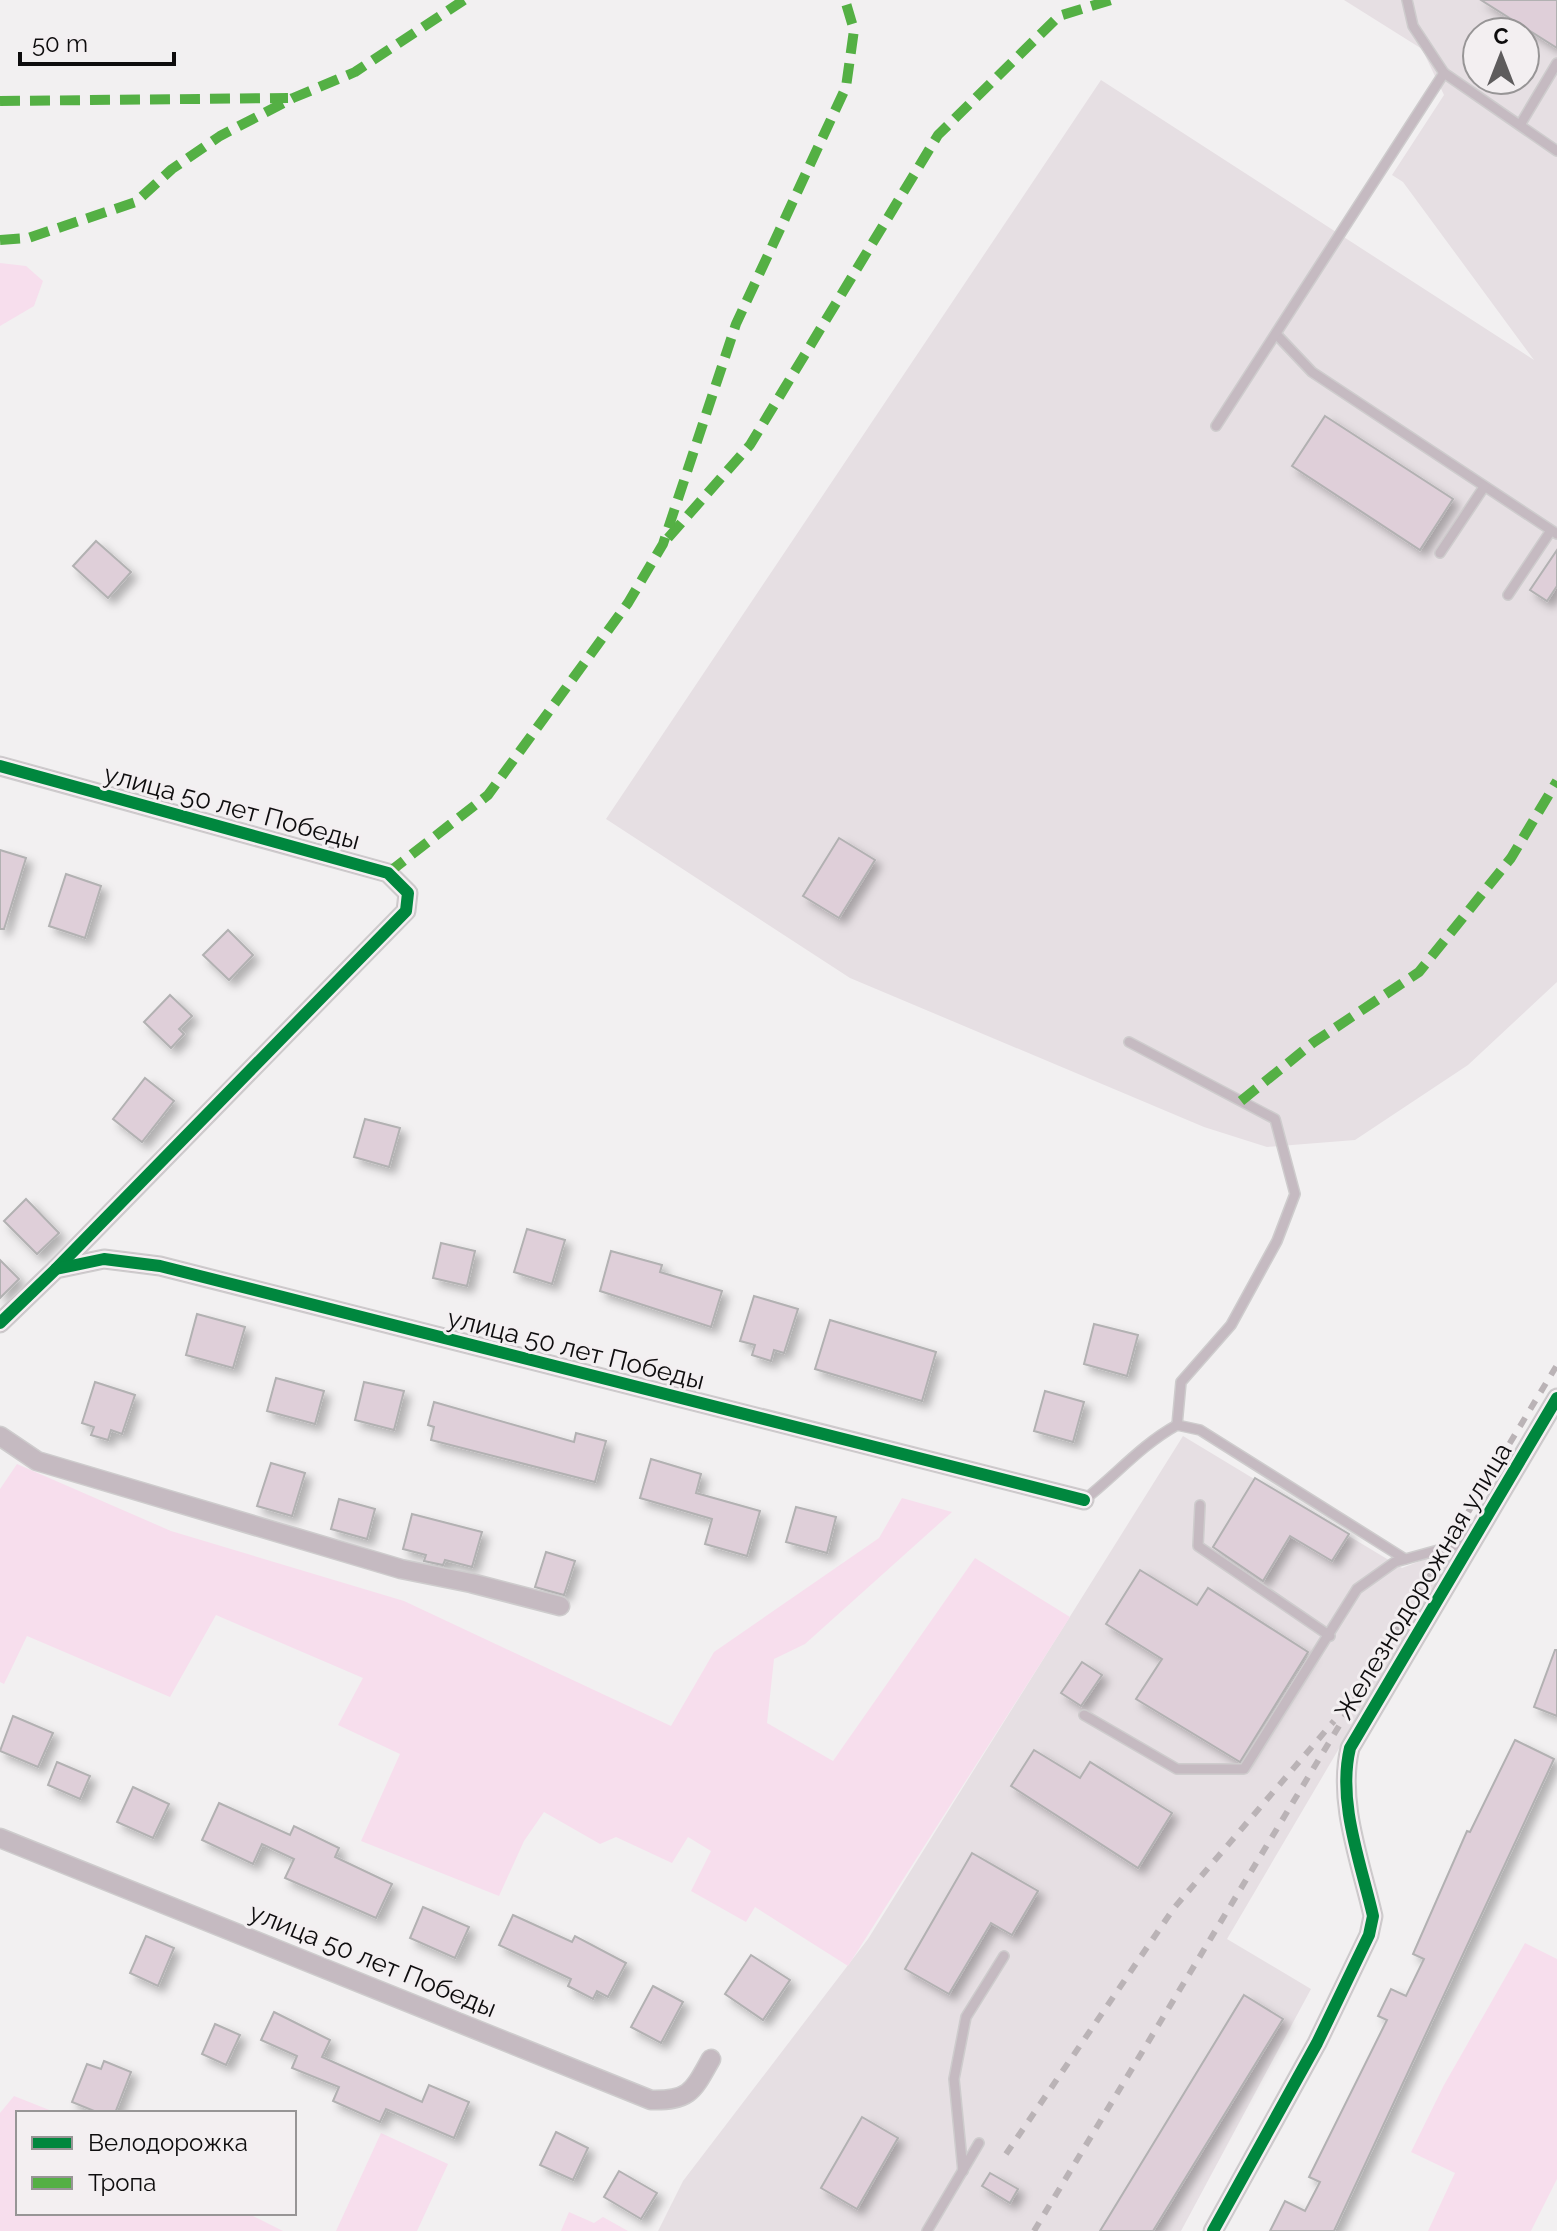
<svg xmlns="http://www.w3.org/2000/svg" width="1557" height="2231" font-family="Raleway,sans-serif">
  <style>
    .built { fill: #e6dfe3; fill-rule: evenodd }
    .green { fill: #f7deed }
    .building { fill: #dfcfd9; stroke: #b2b1b2; stroke-width: 2; filter: url(#shadow) }
    .lines { fill: none; stroke-linecap: round; stroke-linejoin: round }
    .lane-casing { stroke: #cecccd; stroke-width: 12 }
    .street-casing { stroke: #cecccd; stroke-width: 21 }
    .lane { stroke: #c5bac1; stroke-width: 9 }
    .street { stroke: #c5bac1; stroke-width: 18 }
    .rail { stroke: #bab3b6; stroke-width: 6; stroke-dasharray: 10 10; stroke-linecap: butt }
    .quiet { stroke: #54b044; stroke-width: 10; stroke-dasharray: 20 10; stroke-linecap: butt }
    .cycleway-casing { stroke: #f3eff1; stroke-width: 17 }
    .cycleway { stroke: #00873e; stroke-width: 12 }
    .labels { text-anchor: middle; stroke-width: 6; stroke-linejoin: round; paint-order: stroke }
    .street-label { font-size: 26px; fill: #0e0d0e; stroke: #f3eff1 }
  </style>
  <defs>
    <filter id="shadow"><feDropShadow dx="6" dy="6" stdDeviation="4" flood-color="#0004"/></filter>
  </defs>
  <rect width="100%" height="100%" fill="#f2f0f1"/>
  <g class="built">
    <path d="M1344,0h213v982l-89,83 -113,75 -88,7 -63,-20 -354,-149 -244,-159 495,-739 433,280 -131,-178 -11,-7 52,-80 -22,-46zM1477,32h48v48h-48z"/>
    <polygon points="1183,1436 1402,1568 1441,1553 1451,1558 1227,1939 1311,1989 1181,2231 658,2231 683,2181 868,1939"/>
  </g>
  <g class="green">
    <polygon points="0,263 26,266 43,281 34,306 0,326"/>
    <polygon points="17,1464 171,1531 404,1601 671,1726 714,1652 879,1538 902,1498 952,1512 805,1644 774,1659 767,1723 833,1761 975,1558 1070,1617 848,1966 755,1907 746,1922 691,1891 711,1851 688,1837 672,1863 616,1837 600,1844 544,1812 524,1841 499,1896 361,1841 400,1754 338,1725 363,1678 216,1615 170,1697 27,1636 4,1684 0,1682 0,1489"/>
    <polygon points="1525,1943 1557,1959 1557,2179 1531,2231 1428,2231 1455,2173 1411,2152 1444,2085"/>
    <polygon points="14,2096 57,2113 18,2113 18,2213 247,2213 283,2231 0,2231 0,2113"/>
    <polygon points="381,2133 448,2164 417,2231 336,2231"/>
    <polygon points="569,2212 594,2223 603,2217 628,2231 561,2231"/>
  </g>
  <g class="building">
    <polygon points="1481,0 1557,0 1557,48"/>
    <polygon points="1325,416 1453,499 1420,550 1292,466"/>
    <polygon points="96,541 131,572 108,598 73,566"/>
    <polygon points="1557,550 1557,586 1547,601 1530,590"/>
    <polygon points="839,838 875,860 839,918 803,896"/>
    <polygon points="0,850 26,858 4,929 0,929"/>
    <polygon points="66,874 101,886 85,938 49,926"/>
    <polygon points="228,930 253,955 229,980 203,955"/>
    <polygon points="170,995 192,1016 179,1029 184,1034 171,1048 144,1022"/>
    <polygon points="145,1078 174,1101 142,1142 113,1119"/>
    <polygon points="365,1119 400,1128 389,1167 354,1157"/>
    <polygon points="26,1199 59,1233 37,1254 4,1221"/>
    <polygon points="527,1229 565,1240 552,1284 514,1272"/>
    <polygon points="441,1243 475,1251 467,1286 433,1278"/>
    <polygon points="611,1251 662,1265 660,1272 722,1291 711,1327 600,1291"/>
    <polygon points="0,1260 19,1279 0,1298"/>
    <polygon points="754,1296 798,1309 784,1353 774,1350 771,1361 752,1355 755,1345 740,1341"/>
    <polygon points="197,1314 245,1327 233,1368 186,1355"/>
    <polygon points="830,1320 936,1352 922,1401 815,1369"/>
    <polygon points="1094,1324 1138,1335 1127,1376 1084,1364"/>
    <polygon points="276,1378 324,1391 315,1424 267,1411"/>
    <polygon points="95,1382 135,1395 122,1434 111,1430 108,1440 91,1435 94,1427 82,1423"/>
    <polygon points="364,1382 404,1391 394,1430 355,1420"/>
    <polygon points="1045,1391 1084,1402 1073,1442 1034,1431"/>
    <polygon points="434,1402 574,1442 576,1433 606,1441 595,1482 431,1440 434,1427 428,1425"/>
    <polygon points="651,1459 701,1474 696,1493 760,1511 747,1556 705,1544 712,1519 640,1498"/>
    <polygon points="271,1463 305,1473 292,1516 257,1506"/>
    <polygon points="1255,1478 1349,1534 1332,1561 1290,1536 1263,1581 1213,1547"/>
    <polygon points="339,1499 375,1509 367,1539 331,1529"/>
    <polygon points="796,1507 836,1517 827,1553 786,1542"/>
    <polygon points="412,1514 482,1532 472,1567 445,1560 443,1565 424,1561 426,1555 403,1549"/>
    <polygon points="546,1552 575,1561 564,1595 535,1587"/>
    <polygon points="1140,1570 1197,1605 1208,1588 1308,1652 1240,1762 1136,1699 1162,1659 1106,1624"/>
    <polygon points="1555,1650 1557,1650 1557,1716 1534,1707"/>
    <polygon points="1082,1662 1102,1675 1081,1706 1061,1693"/>
    <polygon points="13,1716 53,1733 38,1767 0,1751"/>
    <polygon points="1515,1740 1554,1759 1334,2231 1270,2231 1285,2201 1305,2211 1320,2182 1309,2177 1387,2020 1378,2016 1391,1989 1406,1996 1424,1959 1413,1954 1467,1831 1470,1832"/>
    <polygon points="1034,1750 1080,1778 1090,1762 1172,1813 1138,1868 1011,1786"/>
    <polygon points="57,1762 90,1776 80,1799 48,1785"/>
    <polygon points="133,1787 169,1804 153,1838 117,1822"/>
    <polygon points="219,1803 290,1835 294,1826 339,1848 335,1857 392,1884 376,1918 285,1878 294,1859 262,1844 253,1864 202,1840"/>
    <polygon points="972,1853 1038,1891 1012,1935 991,1923 949,1994 905,1969"/>
    <polygon points="423,1907 469,1927 455,1958 410,1938"/>
    <polygon points="513,1915 572,1942 575,1936 626,1963 608,1997 597,1991 593,1999 568,1986 571,1979 499,1945"/>
    <polygon points="146,1936 174,1948 158,1986 130,1973"/>
    <polygon points="751,1955 790,1980 763,2020 725,1994"/>
    <polygon points="653,1986 683,2002 661,2043 631,2027"/>
    <polygon points="1244,1995 1283,2019 1153,2231 1100,2231"/>
    <polygon points="274,2012 330,2040 322,2057 422,2102 429,2085 469,2102 454,2138 386,2109 380,2122 333,2101 339,2087 292,2068 297,2056 261,2040"/>
    <polygon points="215,2024 240,2035 226,2065 202,2054"/>
    <polygon points="104,2061 131,2072 115,2113 99,2113 72,2102 87,2064 101,2069"/>
    <polygon points="862,2117 898,2138 857,2209 821,2188"/>
    <polygon points="556,2132 588,2148 573,2180 540,2165"/>
    <polygon points="619,2171 657,2193 641,2219 604,2197"/>
    <polygon points="990,2173 1018,2189 1010,2203 982,2186"/>
  </g>
  <g class="lines">
    <g class="lane-casing">
      <g id="lane">
        <polyline points="1407,0 1413,26 1444,73"/>
        <polyline points="1520,125 1557,63"/>
        <polyline points="1276,334 1312,372 1557,534"/>
        <polyline points="1216,426 1444,73 1557,151"/>
        <polyline points="1440,553 1484,487"/>
        <polyline points="1508,595 1550,532"/>
        <polyline points="1129,1042 1275,1119 1295,1194 1277,1241 1231,1325 1181,1382 1177,1425"/>
        <path d="M1084,1500c32,-25 57,-55 93,-75l23,5 205,129"/>
        <polyline points="1200,1505 1198,1546 1330,1636"/>
        <polyline points="1084,1715 1177,1769 1244,1769 1357,1589 1395,1562 1471,1541"/>
        <polyline points="963,2171 954,2079 966,2017 1004,1956"/>
        <polyline points="927,2231 979,2143"/>
      </g>
    </g>
    <g class="street-casing">
      <g id="street">
        <polyline points="0,766 388,873 408,893 406,911 56,1269"/>
        <polyline points="0,1323 56,1269 104,1259 160,1266 1084,1500"/>
        <polyline points="0,1436 37,1461 401,1569 471,1583 560,1606"/>
        <path d="M0,1838l651,262c39,1 42,-9 60,-41"/>
        <path d="M1213,2231l104,-188 52,-108 4,-19c-12,-53 -36,-114 -23,-168l207,-350"/>
      </g>
    </g>
    <use href="#lane" class="lane"/>
    <use href="#street" class="street"/>
    <g class="rail">
      <polyline points="1006,2154 1174,1908 1334,1721"/>
      <polyline points="1034,2231 1557,1365"/>
    </g>
    <g class="quiet">
      <polyline points="0,101 288,98"/>
      <polyline points="0,240 28,238 136,202 172,169 220,136 293,98 355,72 464,0"/>
      <polyline points="668,538 750,445 938,135 1059,16 1111,0"/>
      <polyline points="388,873 488,795 628,603 663,544 736,324 846,87 854,30 845,0"/>
      <polyline points="1241,1101 1314,1042 1419,972 1511,858 1557,781"/>
    </g>
    <g class="cycleway-casing">
      <g id="cycleway">
        <polyline points="0,766 388,873 408,893 406,911 56,1269"/>
        <polyline points="0,1323 56,1269 104,1259 160,1266 1084,1500"/>
        <path d="M1213,2231l104,-188 52,-108 4,-19c-12,-53 -36,-114 -23,-168l207,-350"/>
      </g>
    </g>
    <use href="#cycleway" class="cycleway"/>
  </g>
  <g class="labels">
    <g class="street-label">
      <text transform="translate(232 807) rotate(15)" y="9">улица 50 лет Победы</text>
      <text transform="translate(576 1349) rotate(14)" y="9">улица 50 лет Победы</text>
      <text transform="translate(1423 1581) rotate(-59)" y="9">Железнодорожная улица</text>
      <text transform="translate(373 1960) rotate(22)" y="9">улица 50 лет Победы</text>
    </g>
  </g>
  <rect x="16" y="2111" width="280" height="104" fill="#f3eff1" stroke="#979596" stroke-width="2"/>
  <rect x="32" y="2137" width="40" height="12" fill="#00873e" stroke="#979596" stroke-width="2"/>
  <text x="88" y="2151" font-size="24" fill="#0e0d0e">Велодорожка</text>
  <rect x="32" y="2177" width="40" height="12" fill="#54b044" stroke="#979596" stroke-width="2"/>
  <text x="88" y="2191" font-size="24" fill="#0e0d0e">Тропа</text>
  <g transform="translate(1501 56)"><circle r="38" fill="#f3eff1" stroke="#979596" stroke-width="2"/>
  <path d="M0-6L14 30L0 20L-14 30Z" fill="#5e5c5d"/>
  <text y="-12" font-size="22" font-weight="bold" text-anchor="middle" fill="#0e0d0e">С</text>
  </g>
  <path d="M20 52v12h154v-12" fill="none" stroke="#0e0d0e" stroke-width="4"/>
  <text x="32" y="52" font-size="24" fill="#0e0d0e" stroke="#f3eff1" stroke-width="6" paint-order="stroke">50 m</text>
</svg>
